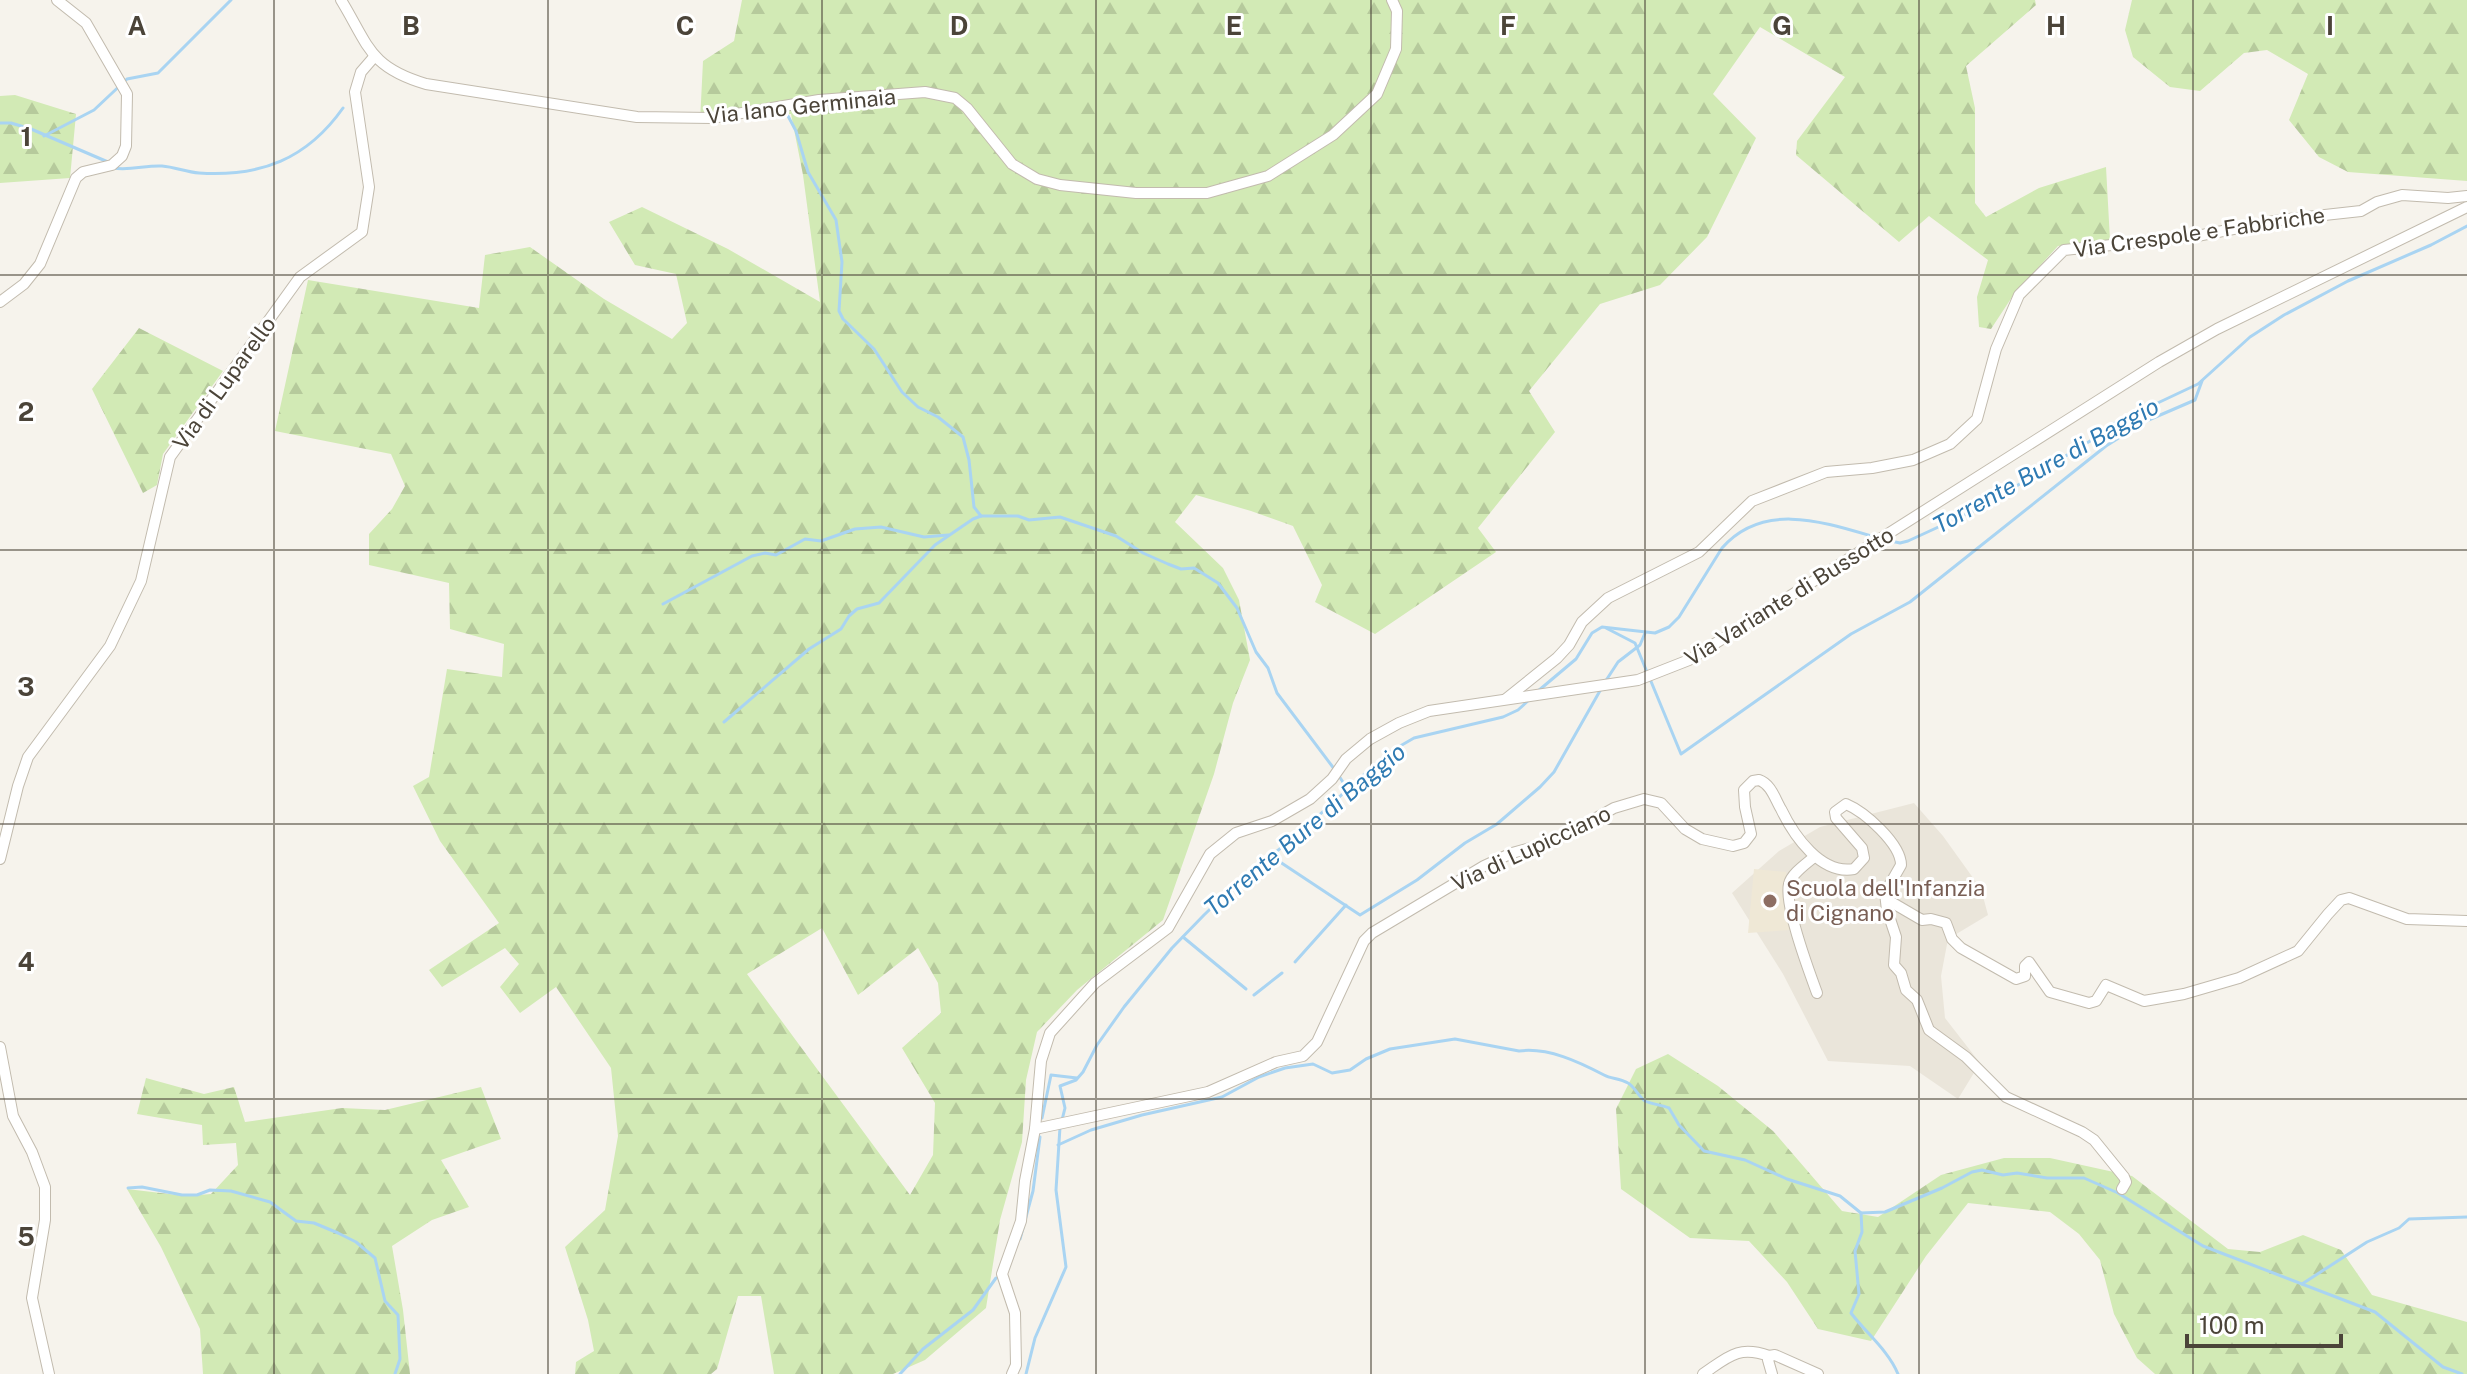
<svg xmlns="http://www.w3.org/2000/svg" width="2467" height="1374" font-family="'Public Sans',sans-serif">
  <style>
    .residential { fill: #eae5da }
    .education { fill: #efe8d6 }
    .forest { fill: url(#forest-firs); fill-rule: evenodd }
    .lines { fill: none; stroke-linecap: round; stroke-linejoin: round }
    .stream { stroke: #a9d4f2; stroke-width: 3 }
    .minor-casing { stroke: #c2bbae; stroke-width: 12 }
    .minor { stroke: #fff; stroke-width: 10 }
    .grid { fill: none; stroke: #4b4439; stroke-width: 2; stroke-opacity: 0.55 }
    .education-dot { fill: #8d6e63; stroke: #fff; stroke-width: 3 }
    .labels { text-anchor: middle; stroke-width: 6; stroke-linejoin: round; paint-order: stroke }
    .street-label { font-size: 22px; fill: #4b4439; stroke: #fff }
    .education-label { font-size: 22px; fill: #785e54; stroke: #fff; text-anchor: start }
    .water-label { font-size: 24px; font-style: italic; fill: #2e7ab2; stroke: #fff }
    .grid-label { font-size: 26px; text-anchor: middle; font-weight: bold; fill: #4b4439; stroke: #fff; stroke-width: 6; stroke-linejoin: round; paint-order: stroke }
  </style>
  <defs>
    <pattern id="forest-firs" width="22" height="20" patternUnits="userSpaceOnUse" patternTransform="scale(2)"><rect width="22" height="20" fill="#d2eab5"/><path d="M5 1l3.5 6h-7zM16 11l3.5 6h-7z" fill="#b6ca9c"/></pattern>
  </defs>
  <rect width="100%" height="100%" fill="#f6f3ec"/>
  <polygon class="residential" points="1914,803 1943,836 1981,889 1988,915 1948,939 1941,976 1945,1018 1980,1063 1958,1099 1910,1066 1828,1061 1783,974 1732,893 1779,851 1820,827"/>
  <polygon class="education" points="1754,869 1786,872 1790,930 1748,933"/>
  <g class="forest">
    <path d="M742,0h1293l1,5 -70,61 9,42v95l11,14 53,-29 67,-21 4,73 -52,6 -44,48 -23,35 -12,-2 -2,-30 11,-37 -59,-44 -30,26 -103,-87 1,-14 48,-64 -85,-50 -47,67 43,44 -49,99 -47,48 -60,19 -71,87 26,41 -77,96 18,24 -121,82 -60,-32 7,-17 -29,-59 -42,-15 -55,-16 -21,27 48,46 16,32 11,60 -17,43 -19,71 -51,146 -86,70 -40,42 -11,48 -4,62 -22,78 -14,88 -61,52 -32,14h-119l-13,-78h-23l-21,73 -6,5h-136l1,-12 18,-11 -6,-31 -23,-73 40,-37 13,-74 -7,-68 -55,-81 -36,26 -20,-26 19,-23 -14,-16 -63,39 -13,-17 70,-47 -59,-82 -27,-55 16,-9 18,-108 55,8 2,-33 -54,-15 -1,-46 -80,-18v-31l23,-25 13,-23 -14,-32 -116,-23 33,-151 171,28 6,-53 45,-8 74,52 68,40 15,-16 -11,-49 -41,-9 -26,-43 33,-15 86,42 92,53 -17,-127 -12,-61 -91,8 3,-61 31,-20zM822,928l36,67 60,-47 20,35 3,30 -39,35 33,55 -2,52 -23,40 -163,-221z"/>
    <polygon points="2132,0 2467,0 2467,181 2348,172 2319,157 2289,120 2308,74 2267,50 2244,53 2200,91 2170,87 2133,57 2125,30"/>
    <polygon points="15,95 76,114 70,178 0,183 0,96"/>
    <polygon points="139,328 223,371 163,454 157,485 143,493 92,389"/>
    <polygon points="1668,1054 1718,1086 1773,1131 1842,1211 1878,1217 1941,1175 2004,1158 2050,1158 2132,1176 2228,1249 2260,1252 2303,1235 2341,1250 2372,1295 2467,1322 2467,1374 2155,1374 2137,1358 2114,1314 2100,1260 2079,1234 2050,1212 1968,1203 1926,1256 1871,1341 1818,1329 1787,1282 1749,1241 1690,1238 1621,1189 1616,1109 1636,1069"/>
    <polygon points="146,1078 204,1094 234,1087 245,1122 342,1108 385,1110 481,1087 501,1139 441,1160 469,1207 432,1220 392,1246 403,1310 410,1374 203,1374 200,1329 161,1247 127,1189 186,1196 211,1194 238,1165 236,1143 203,1145 202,1125 137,1114"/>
  </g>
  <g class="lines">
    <g class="stream">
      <polyline points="788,116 796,131 808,172 836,220 842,262 839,311 843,319 874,349 902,392 918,407 938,417 963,437 969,460 974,507 981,516 1018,516 1029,520 1060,517 1116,536 1143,553 1168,564 1181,569 1194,568 1218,583 1237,608 1256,652 1268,668 1277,693 1335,770"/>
      <polyline points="0,123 11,123 31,129 108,162"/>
      <polyline points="44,136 94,110 127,79 158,73 231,0"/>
      <path d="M113,168c17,3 33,-3 49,-2 13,1 24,6 37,7 62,4 108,-14 144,-65"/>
      <polyline points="1886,540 1900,543 1908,541 1982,507 2095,438 2113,424 2198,384 2250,337 2284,315 2348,281 2431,245 2467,226"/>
      <polyline points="663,604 752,556 765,553 776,555 805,539 821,541 855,529 881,527 924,537 948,535"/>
      <polyline points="1606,628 1635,643 1647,672"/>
      <polyline points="1650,679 1681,754 1851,634 1910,602 2106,446 2144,422 2195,400 2202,381"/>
      <polyline points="1605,682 1618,662 1640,645 1645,633"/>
      <path d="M1538,691l38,-32 16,-26 10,-6 53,6 14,-6 10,-10 43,-69c41,-47 102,-26 153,-11"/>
      <polyline points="724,722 809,649 841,629 849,616 857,609 879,603 935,545 973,519 981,516"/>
      <polyline points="1339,776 1348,790"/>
      <polyline points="1271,856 1360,915 1417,880 1465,843 1497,824 1540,787 1554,772 1601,689"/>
      <polyline points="1183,937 1246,989"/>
      <polyline points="1295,962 1346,905"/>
      <polyline points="1254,995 1282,973"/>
      <polyline points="1042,1118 1051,1075 1077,1078"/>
      <polyline points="1062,1120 1065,1108 1060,1086 1076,1080 1083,1072 1097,1045 1124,1007 1172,948 1204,915 1237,883 1297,835 1388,753 1414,738 1503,717 1518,710 1530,699"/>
      <path d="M1058,1145l33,-15 51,-15 80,-18 37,-20 26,-9 28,-4 19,9 18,-3 16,-11 24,-10 65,-10 64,12c29,-4 60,11 85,24 7,4 16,3 24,8 7,4 10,13 17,18 6,3 17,4 24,7l10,17 25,26 41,9 42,19 53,17 21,17 24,-1 57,-24 30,-16 10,-2 21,5 14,-2 30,5h37l34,15 85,53 172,66 68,55 19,7"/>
      <polyline points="128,1188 142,1187 182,1195 197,1195 210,1190 231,1191 270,1202 296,1221 314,1223 338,1233 356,1242 375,1258 385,1301 398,1315 400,1359 395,1374"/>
      <path d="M1861,1213l1,19 -7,19 4,43 -8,19c15,20 37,37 47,61"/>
      <polyline points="1020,1239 1033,1191 1040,1137"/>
      <polyline points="2302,1284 2367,1242 2399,1228 2409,1219 2467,1217"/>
      <polyline points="900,1374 923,1349 973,1310 996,1278"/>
      <polyline points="1026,1374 1035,1338 1066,1267 1056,1190 1060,1127"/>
    </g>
    <g class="minor-casing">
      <g id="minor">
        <path d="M341,0c28,46 28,67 85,84l211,33 75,1 107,-18 106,-8 30,6 12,10 45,56 25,15 23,6 76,8h71l61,-17 65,-41 44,-41 19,-45 1,-38 -5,-11"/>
        <polyline points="0,302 24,284 40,264 76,178 83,172 112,165 122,156 126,146 127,94 86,23 57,0"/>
        <polyline points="1506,699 1557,658 1569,645 1582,622 1608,598 1699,552 1752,501 1826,472 1872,468 1913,460 1950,444 1977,419 1996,349 2019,295 2064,250 2197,236 2280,220 2361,211 2377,202 2402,195 2448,198 2467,196"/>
        <path d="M1814,857c-8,7 -23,17 -25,27 -5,21 20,87 28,109"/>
        <polyline points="0,859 18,786 28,757 110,646 141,581 170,457 300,277 362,232 369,187 355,92 361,72 374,57"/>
        <polyline points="1886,899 1922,920 1931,919 1946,923 1952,939 1961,948 2016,979 2025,976 2025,966 2029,962 2050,992 2089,1003 2096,1001 2106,985 2144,1001 2184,994 2239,978 2298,951 2328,914 2341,900 2349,898 2407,919 2467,921"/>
        <polyline points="0,1047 13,1116 32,1152 45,1187 45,1220 32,1298 49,1374"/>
        <path d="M1035,1129l173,-37 68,-30 27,-6 14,-14 47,-101 8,-8 112,-67 28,-13 41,-11 61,-34 30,-9 17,4 24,26 17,10 31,7 11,-3 7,-9 -6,-27 -1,-17 9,-9 6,-1c12,4 16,19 22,29 13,27 40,66 73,60l10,-11 -2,-10 -26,-30 -1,-6 11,-8c19,8 55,40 55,61l-16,28 2,17 9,27 -2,28 7,8 5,17 11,10 12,30 37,27 40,40 76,35 12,8 30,37 2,5 -4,7"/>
        <polyline points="1012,1374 1016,1365 1015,1313 1002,1274 1021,1221 1025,1181 1035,1129 1041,1061 1050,1033 1095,983 1168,928 1210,854 1236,833 1272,821 1310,799 1332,779 1346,759 1370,739 1399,723 1429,711 1638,680 1689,660 2159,362 2217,329 2467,207"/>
        <path d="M1703,1374c25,-17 35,-29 66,-18"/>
        <polyline points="1772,1374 1768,1360 1769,1356 1775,1355 1818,1374"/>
      </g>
    </g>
    <use href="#minor" class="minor"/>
  </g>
  <path class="grid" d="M274,0v1374M548,0v1374M822,0v1374M1096,0v1374M1371,0v1374M1645,0v1374M1919,0v1374M2193,0v1374M0,275h2467M0,550h2467M0,824h2467M0,1099h2467"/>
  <circle class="education-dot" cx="1770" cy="901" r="8"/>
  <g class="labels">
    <g class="street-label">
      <text transform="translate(801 106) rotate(-6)" y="8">Via Iano Germinaia</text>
      <text transform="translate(2199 232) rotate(-8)" y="8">Via Crespole e Fabbriche</text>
      <text transform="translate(224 383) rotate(-54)" y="8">Via di Luparello</text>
      <text transform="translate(1789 596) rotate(-32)" y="8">Via Variante di Bussotto</text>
      <text transform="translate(1531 848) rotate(-25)" y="8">Via di Lupicciano</text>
    </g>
    <g class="education-label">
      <text x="1786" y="896">Scuola dell'Infanzia<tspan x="1786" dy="25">di Cignano</tspan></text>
    </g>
    <g class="water-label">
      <text transform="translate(2046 466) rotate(-29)" y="8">Torrente Bure di Baggio</text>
      <text transform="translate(1305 830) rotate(-40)" y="8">Torrente Bure di Baggio</text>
    </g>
  </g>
  <g class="grid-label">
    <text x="137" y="35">A</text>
    <text x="411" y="35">B</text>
    <text x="685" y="35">C</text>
    <text x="959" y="35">D</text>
    <text x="1234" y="35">E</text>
    <text x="1508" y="35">F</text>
    <text x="1782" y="35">G</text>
    <text x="2056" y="35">H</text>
    <text x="2330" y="35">I</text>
    <text x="26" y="146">1</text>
    <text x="26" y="421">2</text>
    <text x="26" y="696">3</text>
    <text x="26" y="971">4</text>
    <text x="26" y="1246">5</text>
  </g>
  <path d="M2187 1334v12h154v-12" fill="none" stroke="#4b4439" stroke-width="4"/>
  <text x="2199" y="1334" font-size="24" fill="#4b4439" stroke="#ffffff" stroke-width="6" paint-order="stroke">100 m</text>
</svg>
